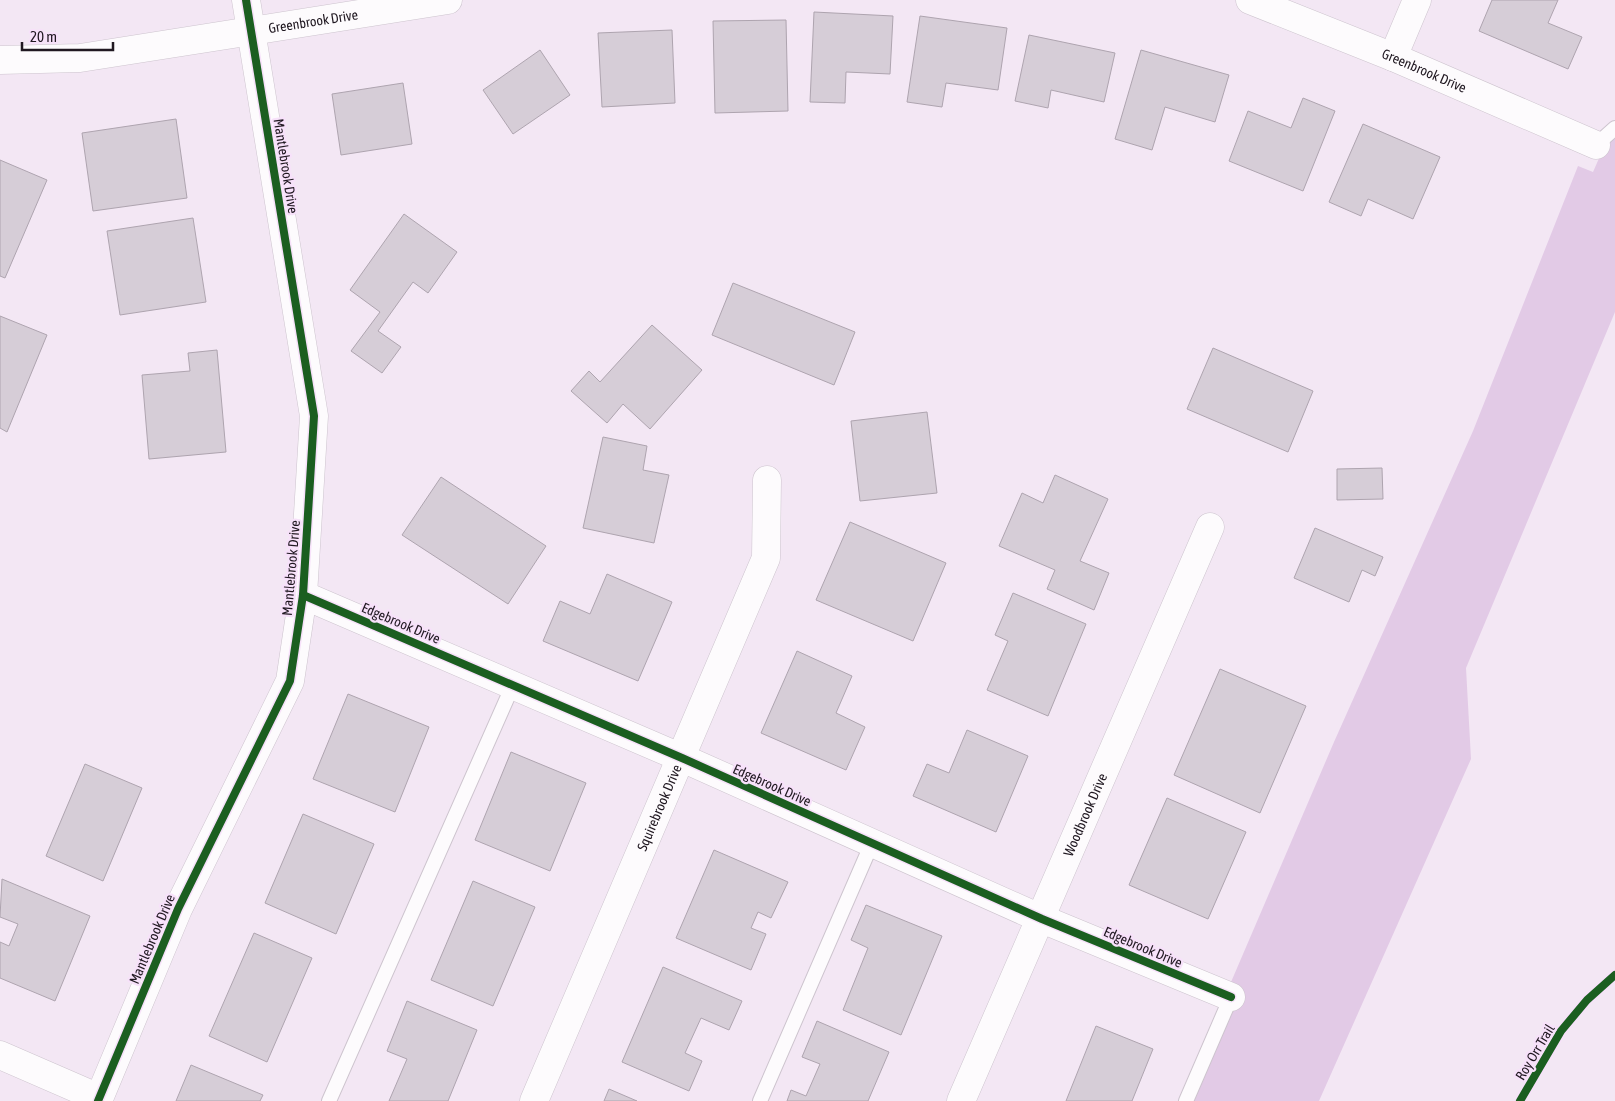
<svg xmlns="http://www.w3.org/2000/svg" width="1615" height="1101" font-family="'Asap Condensed',sans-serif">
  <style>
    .green { fill: #e2cae6 }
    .building { fill: #d6cdd7; stroke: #aea4af }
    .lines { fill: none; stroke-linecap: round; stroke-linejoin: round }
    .lane-casing { stroke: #cdc4ce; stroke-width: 16 }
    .street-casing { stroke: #cdc4ce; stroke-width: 29 }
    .secondary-casing { stroke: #cdc4ce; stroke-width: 29 }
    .lane { stroke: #fdfbfd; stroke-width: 14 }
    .street { stroke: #fdfbfd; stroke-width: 28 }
    .secondary { stroke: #fdfbfd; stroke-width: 28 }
    .cycleway-casing { stroke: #f7e1fa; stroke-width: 11 }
    .cycleway { stroke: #1b5e20; stroke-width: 8 }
    .labels { text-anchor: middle; stroke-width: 4.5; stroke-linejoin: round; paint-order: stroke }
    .street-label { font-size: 14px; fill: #201821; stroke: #f7e1fa }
  </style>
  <rect width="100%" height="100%" fill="#f3e7f4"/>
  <polygon class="green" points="1615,122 1615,312 1466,668 1471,759 1319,1101 1180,1101 1334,742 1473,431 1578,166 1593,172"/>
  <g class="building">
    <polygon points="1492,0 1558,0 1548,23 1582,37 1568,69 1479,31"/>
    <polygon points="814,12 893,16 890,74 846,72 845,103 810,102"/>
    <polygon points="920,16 1007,28 998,90 946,83 942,107 907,102"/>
    <polygon points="786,20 788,111 715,113 713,21"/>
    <polygon points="672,30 675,103 602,107 598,33"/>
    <polygon points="1029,35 1115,53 1104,102 1051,90 1048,108 1015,101"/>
    <polygon points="540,50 570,95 513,134 483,90"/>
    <polygon points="1141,50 1229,75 1215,122 1165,107 1152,150 1115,139"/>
    <polygon points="403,83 412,144 341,155 332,94"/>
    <polygon points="1303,98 1335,111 1303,191 1229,161 1248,111 1291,128"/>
    <polygon points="176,119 187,198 93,211 82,133"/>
    <polygon points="1363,124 1440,157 1413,219 1368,199 1361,216 1329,202"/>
    <polygon points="0,160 47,180 5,278 0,276"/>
    <polygon points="404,214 457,252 428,293 413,282 378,331 401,347 382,373 351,351 380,312 350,290"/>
    <polygon points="193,218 206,302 120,315 107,231"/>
    <polygon points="733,283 855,332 834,385 712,335"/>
    <polygon points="0,316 47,335 7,432 0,428"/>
    <polygon points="652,325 702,370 650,429 623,404 607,423 571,391 589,371 600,382"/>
    <polygon points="1213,348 1313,391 1288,452 1187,409"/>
    <polygon points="217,350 226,452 149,459 142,375 190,371 188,353"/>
    <polygon points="927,412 937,493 860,501 851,421"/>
    <polygon points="603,437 647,446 643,470 669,475 654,543 583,528"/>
    <polygon points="1382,468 1383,499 1337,500 1337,469"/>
    <polygon points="1055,475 1108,499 1080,561 1109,573 1094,610 1047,589 1055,570 999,546 1022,493 1043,503"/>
    <polygon points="441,477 546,546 508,604 402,535"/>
    <polygon points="850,522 946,563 913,641 816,600"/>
    <polygon points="1315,528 1383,557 1375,576 1362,570 1349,602 1294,578"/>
    <polygon points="607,574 672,602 638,681 543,641 560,601 590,614"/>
    <polygon points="1013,593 1086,624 1048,716 987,690 1008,641 995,635"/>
    <polygon points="797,651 852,676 836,713 865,727 846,770 761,733"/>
    <polygon points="1220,669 1306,706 1260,813 1174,775"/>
    <polygon points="348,694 429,727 395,812 313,779"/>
    <polygon points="967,730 1028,756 996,832 913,796 927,764 949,773"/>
    <polygon points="511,752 586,783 550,871 475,840"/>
    <polygon points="85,764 142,788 103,881 46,856"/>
    <polygon points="1167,798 1246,832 1208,919 1129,885"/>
    <polygon points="303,814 374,844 336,934 265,903"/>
    <polygon points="714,850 788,882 771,918 758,912 751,928 766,934 751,970 676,938"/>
    <polygon points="2,879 90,916 55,1001 0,978 0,942 9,946 18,924 0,917"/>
    <polygon points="473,881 535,907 493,1006 431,980"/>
    <polygon points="866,905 942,936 901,1035 843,1010 868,948 851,940"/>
    <polygon points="254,933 312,958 267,1062 209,1036"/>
    <polygon points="663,967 742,1001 729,1030 701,1018 685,1053 702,1061 689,1091 622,1062"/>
    <polygon points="407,1001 477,1030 448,1101 389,1101 407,1059 387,1051"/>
    <polygon points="817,1021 889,1052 868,1101 787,1101 791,1090 806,1096 820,1064 802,1057"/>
    <polygon points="1096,1026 1153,1049 1132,1101 1066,1101"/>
    <polygon points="191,1065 263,1095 260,1101 176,1101"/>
    <polygon points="609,1089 637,1101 604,1101"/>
  </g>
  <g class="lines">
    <g class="lane-casing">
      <g id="lane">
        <polyline points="1596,145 1615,128"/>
        <polyline points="329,1101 513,685"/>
        <polyline points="760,1101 872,843"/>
        <polyline points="1186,1101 1231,997"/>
      </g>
    </g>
    <g class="street-casing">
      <g id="street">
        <path id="s1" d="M1250,0l143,57 203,88"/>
        <polyline points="1393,57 1417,0"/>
        <path id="s2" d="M0,60l80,-2 368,-58"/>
        <polyline points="303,595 682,758 1042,919 1231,997"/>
        <polyline points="0,1055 99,1098"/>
        <path id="s3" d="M534,1101l232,-543 1,-78"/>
        <path id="s4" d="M961,1101l249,-574"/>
      </g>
    </g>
    <g class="secondary-casing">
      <polyline id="secondary" points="98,1101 178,909 290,681 303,595 314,416 246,0"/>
    </g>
    <use href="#lane" class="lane"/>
    <use href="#street" class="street"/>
    <use href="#secondary" class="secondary"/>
    <g class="cycleway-casing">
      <g id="cycleway">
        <polyline points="303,595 682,758 1042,919 1231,997"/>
        <polyline points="98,1101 178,909 290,681 303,595 314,416 246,0"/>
        <polyline points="1520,1101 1561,1031 1587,1000 1615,975"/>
      </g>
    </g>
    <use href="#cycleway" class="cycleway"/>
  </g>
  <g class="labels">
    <g class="street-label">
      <text dy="5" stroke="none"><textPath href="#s2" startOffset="316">Greenbrook Drive</textPath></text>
      <text dy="5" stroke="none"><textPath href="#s1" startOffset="188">Greenbrook Drive</textPath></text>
      <text transform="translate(286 166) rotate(81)" y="5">Mantlebrook Drive</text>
      <text transform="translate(291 568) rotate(-85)" y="5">Mantlebrook Drive</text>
      <text transform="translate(401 623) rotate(23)" y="5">Edgebrook Drive</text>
      <text transform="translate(772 785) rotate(24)" y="5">Edgebrook Drive</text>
      <text dy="5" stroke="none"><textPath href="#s3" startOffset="319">Squirebrook Drive</textPath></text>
      <text dy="5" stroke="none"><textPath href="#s4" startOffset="312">Woodbrook Drive</textPath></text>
      <text transform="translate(152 939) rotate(-67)" y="5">Mantlebrook Drive</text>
      <text transform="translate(1143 947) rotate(23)" y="5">Edgebrook Drive</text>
      <text transform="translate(1535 1052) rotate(-59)" y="5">Roy Orr Trail</text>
    </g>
  </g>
  <path d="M22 42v8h91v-8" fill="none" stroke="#201821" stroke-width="2.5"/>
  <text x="30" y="42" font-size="15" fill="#201821" stroke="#f7e1fa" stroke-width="4" paint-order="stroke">20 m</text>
</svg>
